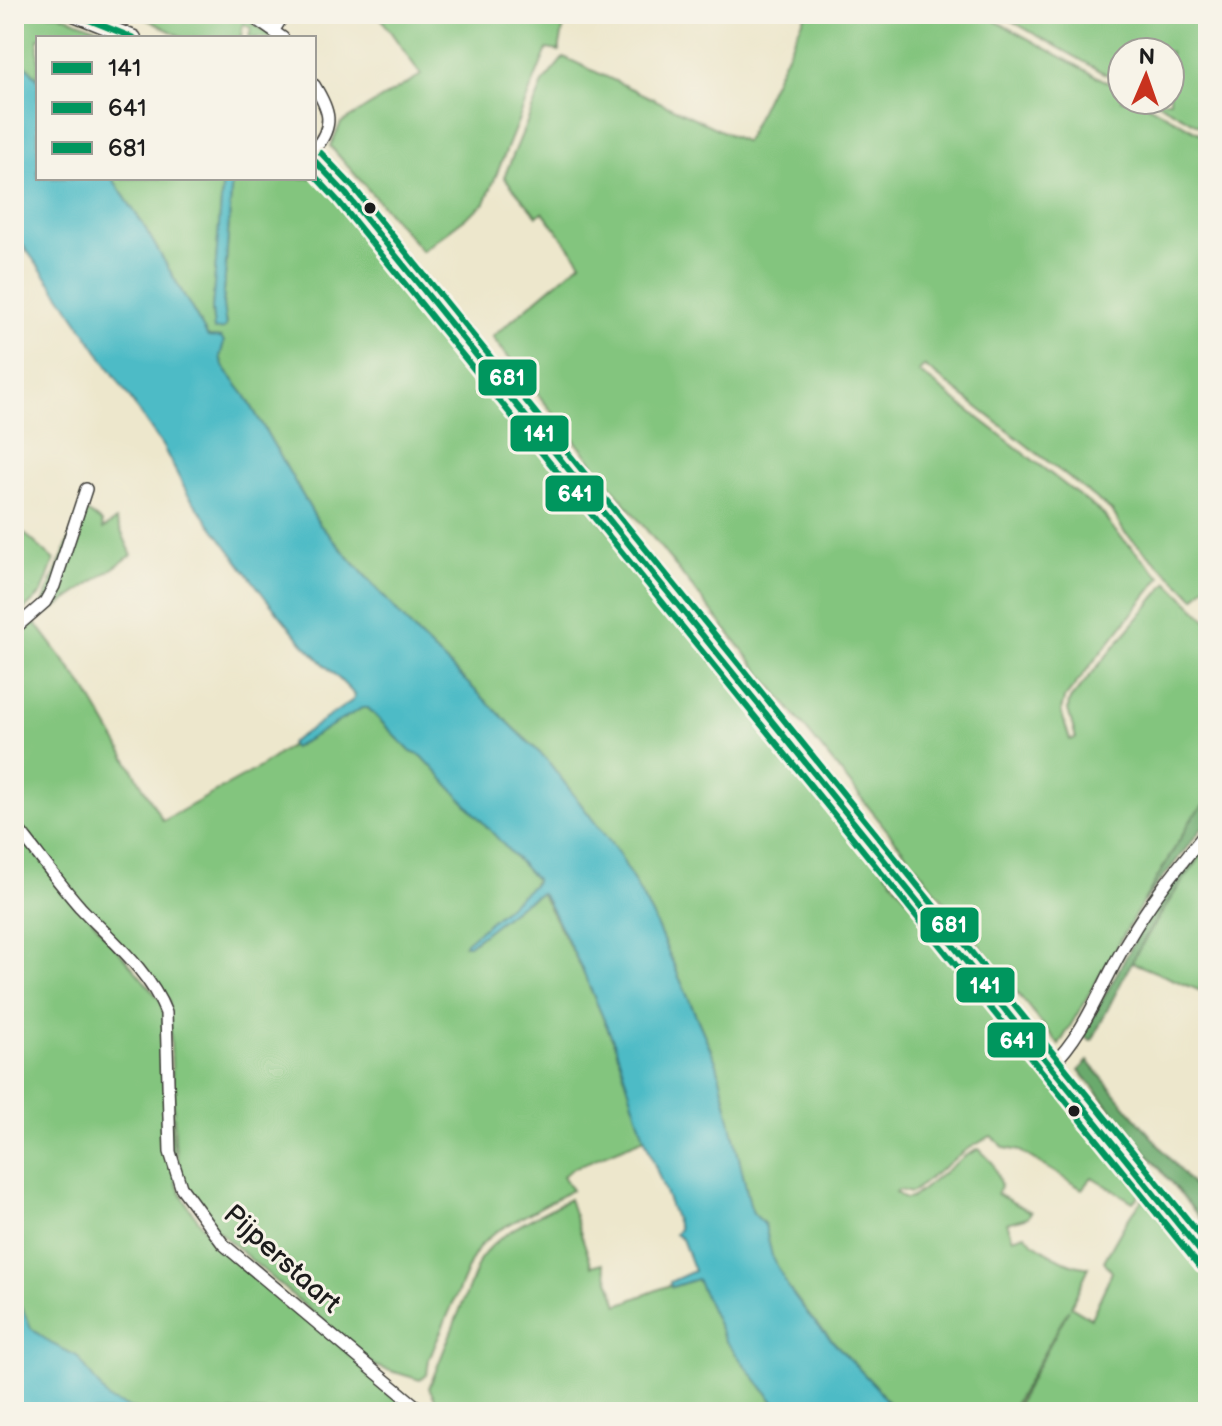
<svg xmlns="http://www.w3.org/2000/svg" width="1222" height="1426" font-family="'Balsamiq Sans',sans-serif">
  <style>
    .green { fill: #83c57e; stroke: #50704d; stroke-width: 2 }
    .forest { fill: #6aaa6d; stroke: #436344; stroke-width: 2 }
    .water { fill: #4dbbc6; stroke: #346c71; stroke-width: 2 }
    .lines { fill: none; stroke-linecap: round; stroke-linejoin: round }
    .minor-casing { stroke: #3b3a36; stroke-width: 14 }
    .major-casing { stroke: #3b3a36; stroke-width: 17 }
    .minor { stroke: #fff; stroke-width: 11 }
    .major { stroke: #fff; stroke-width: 14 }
    .bus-1-casing { stroke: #f7f3e8; stroke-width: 12 }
    .bus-2-casing { stroke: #f7f3e8; stroke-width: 12 }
    .bus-3-casing { stroke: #f7f3e8; stroke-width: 12 }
    .bus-1 { stroke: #00965e; stroke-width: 6 }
    .bus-2 { stroke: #00965e; stroke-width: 6 }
    .bus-3 { stroke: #00965e; stroke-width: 6 }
    .bus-dot { fill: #1c1c1c; stroke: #f7f3e8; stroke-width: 3 }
    .labels { text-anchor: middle; stroke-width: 6; stroke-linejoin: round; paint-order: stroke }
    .street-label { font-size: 28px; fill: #1c1c1c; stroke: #f7f3e8 }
    .line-badge { stroke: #f7f3e8; stroke-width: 3 }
    .badge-label { font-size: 22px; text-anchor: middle; font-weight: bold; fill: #fff }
  </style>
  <rect width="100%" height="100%" fill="#f7f3e8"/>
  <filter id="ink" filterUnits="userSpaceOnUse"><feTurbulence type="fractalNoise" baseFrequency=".0125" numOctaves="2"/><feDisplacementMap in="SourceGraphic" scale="16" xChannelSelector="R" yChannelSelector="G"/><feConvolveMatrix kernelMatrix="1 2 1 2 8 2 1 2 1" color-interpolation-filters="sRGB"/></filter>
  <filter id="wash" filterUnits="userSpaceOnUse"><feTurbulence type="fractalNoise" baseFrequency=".006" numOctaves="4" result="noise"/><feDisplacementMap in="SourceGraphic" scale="32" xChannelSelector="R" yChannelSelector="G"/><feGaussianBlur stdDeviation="1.8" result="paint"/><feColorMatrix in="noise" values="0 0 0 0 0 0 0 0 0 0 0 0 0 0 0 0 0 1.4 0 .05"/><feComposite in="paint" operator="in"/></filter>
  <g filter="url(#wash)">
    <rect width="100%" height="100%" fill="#ede7cc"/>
    <g class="green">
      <polygon points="14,14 59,14 123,38 38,38 38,79 14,52"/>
      <polygon points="136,14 240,14 275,38 249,38 251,28 243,23 241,38 184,38"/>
      <polygon points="378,14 566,14 559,51 547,49 485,203 422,251 330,146 341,123 421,75"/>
      <polygon points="806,14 983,14 1122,90 1122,100 1139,100 1208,138 1208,583 1195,598 1124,532 1113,512 924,366 919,372 1104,515 1112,528 1161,577 1064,699 1061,711 1070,740 1076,738 1068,710 1069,701 1168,582 1208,621 1208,801 1194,815 1059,1045 492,337 581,262 543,212 537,216 504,177 544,81 564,57 745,142"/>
      <polygon points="999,14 1208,14 1208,131 1153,100 1170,100 1170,52 1122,52 1122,83"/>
      <path d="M314,166l827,1021 -1,7 -7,8 -41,-25 -10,12 -62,-38 -15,-3 -14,-12 -28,16 -52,41 -13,-3 -3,2 10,7 6,-1 54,-42 14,-7 14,14 8,23 -4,8 34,18 -3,5 -21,6 6,15 12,-4c10,13 47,35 64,33l-18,39 20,12 21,-46 -8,-11 22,-39 16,-22h10l56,70v142h-195l56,-103 -59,103h-115l-19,-25 -65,-69 -23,-31 -17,-31 -6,-31 -12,-12 -3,-8 -33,-141 -65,-149 -33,-61 -72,-94 -130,-126 -98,-110 -74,-129 -21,-27 -4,-11 1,-19 -13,-1 -64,-111 -32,-48h111l-11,131 1,13 13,4 -3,-20 9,-128h82z"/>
      <polygon points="82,509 102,522 103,529 116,520 132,555 35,622 87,691 163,821 260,767 291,745 293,748 362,708 368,708 411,752 422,756 536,879 530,889 465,945 469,945 521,904 541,893 581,967 615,1045 645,1138 571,1169 563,1176 572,1190 495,1232 480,1246 471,1261 429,1359 427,1375 420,1380 375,1366 213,1227 194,1203 178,1163 175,1142 169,1000 145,968 95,918 14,817 14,636 35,622"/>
      <polygon points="14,524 54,560 42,593 14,619"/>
      <polygon points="14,828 162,1002 176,1183 188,1206 207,1232 417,1412 108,1412 14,1324"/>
      <polygon points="1208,847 1208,994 1131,962 1179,886"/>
      <path d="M569,1199l23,67 11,-3 15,42 52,-20 2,2 25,-9 28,62 57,72h-340l-13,-24 51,-129c21,-29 58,-43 89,-60z"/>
    </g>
    <g class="forest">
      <polygon points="1208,801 1208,821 1143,903 1194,815"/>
      <path d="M1208,835c0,19 -16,32 -27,48 -36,49 -62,103 -89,158l-9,-6 70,-128z"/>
      <polygon points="1088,1061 1208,1204 1208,1228 1079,1070"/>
    </g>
    <g class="water">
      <polygon points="14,52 38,79 38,178 112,178 144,226 208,337 221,338 224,342 220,357 224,368 245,395 319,524 417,634 547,760 619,854 652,915 717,1064 750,1205 753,1213 765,1225 772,1256 788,1287 811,1318 876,1387 895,1412 782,1412 725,1340 697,1279 672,1287 670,1285 670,1282 694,1271 682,1239 675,1234 679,1229 643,1134 615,1045 581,967 546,899 541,893 521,904 469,945 465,945 466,942 535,883 535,879 422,756 411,752 368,708 362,708 293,748 290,743 353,700 355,695 303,643 268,601 187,493 163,447 66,304 14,233"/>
      <polygon points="223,178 232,178 223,306 226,326 224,329 214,330 212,309"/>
      <polygon points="19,1306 22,1308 31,1328 50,1343 77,1356 109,1400 140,1412 14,1412 14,1310"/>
    </g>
  </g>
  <g filter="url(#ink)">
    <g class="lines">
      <g class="minor-casing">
        <g id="minor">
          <polyline points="248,14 283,38"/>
          <polyline points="274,30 284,14"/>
          <path d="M314,85c16,26 21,40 0,65"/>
          <polyline points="14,629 45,602 54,586 86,489"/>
          <path d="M14,824c22,27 43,57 66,83 31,33 69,63 86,106l4,139 11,35 42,57 200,168"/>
          <path d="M1051,1066c36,-35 51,-84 77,-126 23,-40 51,-74 80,-110"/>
        </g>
      </g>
      <g class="major-casing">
        <g id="major">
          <polyline points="74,14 134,38"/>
          <polyline points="314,160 346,194 1208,1261"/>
        </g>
      </g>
      <use href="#minor" class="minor"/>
      <use href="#major" class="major"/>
      <g class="bus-1-casing">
        <g id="bus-1">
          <polyline points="74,14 134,38"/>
          <polyline points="314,160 346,194 1208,1261"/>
        </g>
      </g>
      <g class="bus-2-casing">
        <polyline id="bus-2" points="314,175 338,201 1200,1267"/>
      </g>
      <g class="bus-3-casing">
        <polyline id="bus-3" points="321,153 354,188 1208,1245"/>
      </g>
      <use href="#bus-1" class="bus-1"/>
      <use href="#bus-2" class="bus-2"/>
      <use href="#bus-3" class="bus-3"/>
    </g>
  </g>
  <g class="bus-dot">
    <circle cx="370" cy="208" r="7"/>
    <circle cx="1074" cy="1111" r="7"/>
  </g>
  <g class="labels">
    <g class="street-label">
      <text transform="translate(283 1258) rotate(42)" y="10">Pijperstaart</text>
    </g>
  </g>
  <g class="line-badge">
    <rect x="477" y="358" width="61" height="39" rx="8" fill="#00965e"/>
    <rect x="509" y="414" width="61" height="39" rx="8" fill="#00965e"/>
    <rect x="544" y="474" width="61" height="39" rx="8" fill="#00965e"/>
    <rect x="919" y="906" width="61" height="38" rx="8" fill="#00965e"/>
    <rect x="955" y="966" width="61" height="38" rx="8" fill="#00965e"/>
    <rect x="986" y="1021" width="61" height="38" rx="8" fill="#00965e"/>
  </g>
  <g class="badge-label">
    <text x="507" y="385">681</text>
    <text x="539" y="441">141</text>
    <text x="575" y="501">641</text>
    <text x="949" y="932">681</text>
    <text x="985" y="993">141</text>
    <text x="1017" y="1048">641</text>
  </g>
  <rect width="1222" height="1426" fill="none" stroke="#f7f3e8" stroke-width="48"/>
  <rect x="36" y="36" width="280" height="144" fill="#f7f3e8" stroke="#9f9d96" stroke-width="2"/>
  <rect x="52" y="62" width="40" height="12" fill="#00965e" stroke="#9f9d96" stroke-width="2"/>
  <text x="108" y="76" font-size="24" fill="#1c1c1c">141</text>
  <rect x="52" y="102" width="40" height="12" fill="#00965e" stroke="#9f9d96" stroke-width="2"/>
  <text x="108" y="116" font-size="24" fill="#1c1c1c">641</text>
  <rect x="52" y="142" width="40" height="12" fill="#00965e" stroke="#9f9d96" stroke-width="2"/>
  <text x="108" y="156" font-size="24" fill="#1c1c1c">681</text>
  <g transform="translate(1146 76) rotate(2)"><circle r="38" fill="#f7f3e8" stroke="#9f9d96" stroke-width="2"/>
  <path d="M0-6L14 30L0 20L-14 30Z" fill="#c8321e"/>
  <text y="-12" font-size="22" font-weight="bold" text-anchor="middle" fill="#1c1c1c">N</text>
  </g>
</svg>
